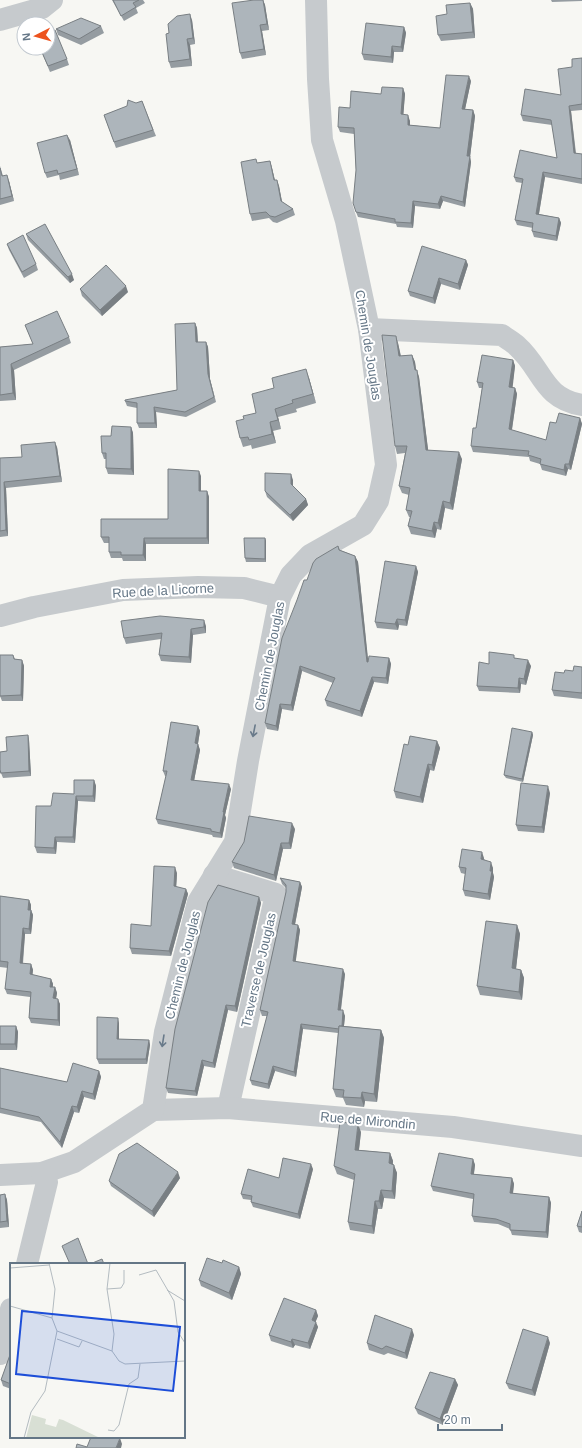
<svg xmlns="http://www.w3.org/2000/svg" width="582" height="1448" font-family="Helvetica,sans-serif">
  <style>
    .lines { fill: none; stroke-linecap: round; stroke-linejoin: round }
    .minor { stroke: #c6cacd; stroke-width: 22 }
    .wall { fill: #959ca1 }
    .shaded-wall { fill: #797f83 }
    .building { fill: #adb5bb; stroke: #797f83 }
    .oneway { stroke: #697a8a }
    .labels { text-anchor: middle; stroke-width: 4; stroke-linejoin: round; paint-order: stroke }
    .street-label { font-size: 13px; fill: #647686; stroke: #fff }
    .inset-road { fill: none; stroke: #b3bbc0; stroke-width: 1 }
    .view { fill: #1d4ed8; fill-opacity: 0.15; stroke: #1d4ed8; stroke-width: 2 }
    .inset-edge { fill: none; stroke: #647686; stroke-width: 2 }
  </style>
  <rect width="100%" height="100%" fill="#f7f7f3"/>
  <g class="lines">
    <g class="minor">
      <polyline points="0,20 42,8 52,0"/>
      <path d="M369,329l133,6c5,4 11,7 15,11 26,23 25,52 65,59"/>
      <polyline points="0,616 34,607 123,590 198,587 244,588 280,597"/>
      <polyline points="214,875 276,894 228,1108"/>
      <polyline points="153,1110 228,1108 453,1127 582,1146"/>
      <polyline points="0,1175 42,1173 74,1162 153,1110 165,1032 198,902 235,842 248,761 280,597 291,575 310,555 363,525 378,501 386,465 369,329 346,221 322,140 318,79 316,0"/>
      <polyline points="27,1264 47,1182 42,1173"/>
      <polyline points="0,1354 11,1309"/>
    </g>
  </g>
  <g class="wall">
    <polygon points="112,0 143,0 145,3 136,8 138,13 124,21"/>
    <polygon points="263,0 265,5 269,30 262,31 266,55 242,59 240,53"/>
    <polygon points="551,0 582,0 582,1 552,2"/>
    <polygon points="470,3 473,9 475,38 441,41 438,35 447,14"/>
    <polygon points="192,20 195,44 190,45 192,66 171,68 169,62 169,33"/>
    <polygon points="101,26 104,33 81,45 58,35 56,29"/>
    <polygon points="404,27 406,33 403,52 394,52 393,63 364,60 362,54"/>
    <polygon points="40,48 67,59 69,65 50,72"/>
    <polygon points="582,58 582,110 571,111 576,153 582,154 582,184 545,177 539,214 559,218 561,223 557,241 534,237 532,231 533,228 517,225 515,220 522,183 516,182 514,177 557,158 552,125 523,121 521,115 561,95 572,67"/>
    <polygon points="471,81 465,109 473,110 475,116 470,157 471,162 465,207 443,201 440,209 415,206 413,228 397,227 396,224 358,217 356,212 356,170 354,134 340,132 338,127 350,108 381,94 403,88 405,94 403,115 410,121 410,125 440,128"/>
    <polygon points="142,101 156,136 116,148 104,115"/>
    <polygon points="70,140 79,175 60,180 59,175 47,178 45,173"/>
    <polygon points="270,161 272,168 275,180 279,186 282,202 293,209 295,215 277,223 273,222 269,218 252,221 250,214 258,163"/>
    <polygon points="0,166 3,176 9,181 14,201 0,205"/>
    <polygon points="26,234 74,280 70,283 28,240"/>
    <polygon points="7,244 36,264 38,270 24,278 9,250"/>
    <polygon points="466,260 468,265 460,290 441,284 435,304 410,296 408,291"/>
    <polygon points="80,289 128,292 102,316 82,296"/>
    <polygon points="195,323 197,328 198,342 206,342 208,347 210,379 216,402 186,417 156,412 157,428 139,428 137,423 137,408 127,406 125,401 177,390"/>
    <polygon points="25,325 69,337 71,343 14,370 16,400 0,401 0,347 33,344"/>
    <polygon points="398,343 401,356 412,355 415,362 416,370 419,377 428,450 462,459 453,510 445,508 441,530 437,529 435,538 411,534 408,526 410,517 409,517 406,510 409,495 402,493 399,486 405,453 397,454 395,446"/>
    <polygon points="513,360 515,366 512,387 515,388 517,394 512,430 546,440 556,423 580,418 582,424 571,470 568,469 566,476 542,470 540,464 530,461 529,457 473,452 471,446 476,428 482,388 479,388 477,382"/>
    <polygon points="309,378 316,403 296,409 297,412 278,417 281,429 273,431 276,443 252,449 251,445 243,447 240,438 244,419 256,413 274,388"/>
    <polygon points="131,427 133,433 134,475 108,474 106,468 106,459 104,459 102,453 111,436"/>
    <polygon points="57,447 62,482 6,488 8,536 0,537 0,458 22,457"/>
    <polygon points="201,476 201,491 207,491 209,497 209,544 146,544 146,561 123,561 122,558 111,558 109,552 109,543 104,543 101,537 168,519"/>
    <polygon points="293,480 293,486 306,499 308,505 293,521 267,497 265,491"/>
    <polygon points="265,538 266,541 266,562 246,562 245,558"/>
    <polygon points="338,546 340,550 355,556 358,562 368,662 389,658 391,664 388,684 374,682 362,717 327,706 325,700 333,683 302,671 293,711 282,709 278,731 267,729 265,723 307,580"/>
    <polygon points="416,566 418,572 407,626 399,625 398,630 377,628 375,622"/>
    <polygon points="206,626 206,633 193,635 191,663 173,662 161,661 159,655 161,639 126,644 124,638"/>
    <polygon points="0,655 13,655 15,659 22,660 24,666 23,701 2,701 0,696"/>
    <polygon points="515,658 531,666 526,685 521,684 520,693 479,691 477,686 489,664"/>
    <polygon points="582,667 582,699 554,696 552,690 564,673 573,671"/>
    <polygon points="198,726 200,731 198,744 200,750 194,781 231,789 225,815 226,818 222,838 213,837 212,835 158,824 156,819 166,776 165,776 163,771"/>
    <polygon points="532,732 533,735 523,782 506,778 504,775"/>
    <polygon points="28,735 29,740 31,776 3,778 1,773 0,774 0,752 7,751"/>
    <polygon points="437,741 440,748 434,771 430,770 423,803 396,798 394,791 408,745"/>
    <polygon points="94,780 96,786 95,802 78,801 75,843 57,842 56,854 37,853 35,847 51,806 74,794"/>
    <polygon points="550,793 544,833 518,831 516,825"/>
    <polygon points="295,829 291,849 283,849 276,881 234,868 232,862"/>
    <polygon points="484,858 484,859 493,868 493,873 494,877 490,900 465,896 463,890 465,874 461,873 459,867"/>
    <polygon points="177,873 176,887 186,889 188,894 171,956 132,954 130,948 151,926"/>
    <polygon points="280,878 300,882 302,887 295,925 298,925 300,930 295,962 345,974 341,1010 345,1016 344,1026 381,1030 384,1038 377,1102 365,1101 364,1107 346,1105 343,1098 336,1097 333,1089 338,1033 303,1029 296,1077 275,1071 269,1089 252,1085 250,1080 267,1016 262,1016 260,1010 286,892 286,888 282,884"/>
    <polygon points="0,896 29,900 31,905 31,910 33,915 31,934 25,934 23,964 31,964 33,970 32,975 51,979 53,984 53,987 55,987 57,993 56,999 60,1004 60,1026 31,1023 29,1018 30,997 7,994 5,989 8,968 0,967"/>
    <polygon points="259,897 261,903 237,1012 228,1010 215,1068 204,1066 197,1096 168,1093 166,1088"/>
    <polygon points="517,925 520,934 516,969 521,970 524,978 522,1000 480,995 477,986"/>
    <polygon points="119,1023 119,1039 149,1040 150,1045 147,1064 99,1064 97,1059"/>
    <polygon points="0,1026 16,1026 18,1032 17,1050 0,1050"/>
    <polygon points="0,1068 67,1082 99,1071 101,1077 95,1100 84,1097 79,1113 74,1112 62,1148 41,1122 0,1113"/>
    <polygon points="361,1132 359,1150 390,1153 393,1161 393,1164 397,1173 395,1199 384,1198 382,1209 378,1209 374,1234 350,1230 348,1222 354,1180 337,1174 334,1166"/>
    <polygon points="473,1159 475,1165 474,1174 512,1178 514,1184 513,1194 549,1197 551,1203 548,1238 512,1235 510,1229 498,1224 474,1222 472,1216 473,1199 433,1191 431,1186"/>
    <polygon points="313,1169 300,1219 253,1207 251,1202 251,1200 243,1199 241,1194 279,1178"/>
    <polygon points="180,1178 154,1217 111,1186 109,1181"/>
    <polygon points="5,1194 7,1200 9,1227 0,1228 0,1195"/>
    <polygon points="582,1211 582,1233 579,1232 577,1226"/>
    <polygon points="239,1267 241,1274 232,1300 201,1286 199,1280"/>
    <polygon points="316,1310 318,1316 315,1322 318,1327 310,1349 295,1345 293,1348 271,1341 269,1335"/>
    <polygon points="414,1335 407,1359 388,1353 384,1355 369,1350 367,1343"/>
    <polygon points="550,1343 535,1396 509,1389 506,1383"/>
    <polygon points="11,1352 11,1389 3,1386 1,1380"/>
    <polygon points="455,1379 458,1385 443,1425 418,1414 415,1408"/>
  </g>
  <g class="shaded-wall">
    <polygon points="263,0 265,5 269,30 267,24"/>
    <polygon points="470,3 473,9 475,38 473,32"/>
    <polygon points="190,14 192,20 195,44 193,38"/>
    <polygon points="260,25 262,31 266,55 264,49"/>
    <polygon points="404,27 406,33 403,52 401,47"/>
    <polygon points="187,39 190,45 192,66 190,59"/>
    <polygon points="392,46 394,52 393,63 391,57"/>
    <polygon points="469,76 471,81 464,114 462,109"/>
    <polygon points="403,88 405,94 403,120 401,114"/>
    <polygon points="569,106 571,111 576,158 574,153"/>
    <polygon points="473,110 475,116 470,157 471,162 465,207 463,202 467,156"/>
    <polygon points="408,115 410,121 410,130 408,125"/>
    <polygon points="67,135 70,140 79,175 77,169"/>
    <polygon points="270,161 272,168 276,186 274,180"/>
    <polygon points="543,172 545,177 538,219 536,214"/>
    <polygon points="7,175 9,181 14,201 12,196"/>
    <polygon points="277,180 279,186 283,207 281,201"/>
    <polygon points="441,196 443,201 440,209 438,204"/>
    <polygon points="413,201 415,206 413,228 411,223"/>
    <polygon points="559,218 561,223 557,241 556,236"/>
    <polygon points="466,260 468,265 460,290 458,284"/>
    <polygon points="72,274 74,280 70,283 68,277"/>
    <polygon points="439,278 441,284 435,304 433,298"/>
    <polygon points="126,286 128,292 102,316 100,310"/>
    <polygon points="195,323 197,328 198,347 196,342"/>
    <polygon points="396,336 398,343 402,363 399,356"/>
    <polygon points="206,342 208,347 210,379 216,402 208,374"/>
    <polygon points="412,355 415,362 417,377 415,370"/>
    <polygon points="513,360 515,366 512,393 509,387"/>
    <polygon points="11,364 14,370 16,400 13,393"/>
    <polygon points="306,369 309,378 316,403 313,394"/>
    <polygon points="417,370 419,377 429,457 426,450"/>
    <polygon points="515,388 517,394 511,435 509,429"/>
    <polygon points="154,407 156,412 157,428 155,423"/>
    <polygon points="275,409 278,417 281,429 278,420"/>
    <polygon points="580,418 582,424 571,470 569,464"/>
    <polygon points="270,422 273,431 276,443 272,434"/>
    <polygon points="131,427 133,433 134,475 131,469"/>
    <polygon points="55,442 57,447 62,482 60,476"/>
    <polygon points="459,452 462,459 453,510 450,503"/>
    <polygon points="565,464 568,469 566,476 564,470"/>
    <polygon points="199,471 201,476 201,497 199,491"/>
    <polygon points="291,474 293,480 293,490 291,484"/>
    <polygon points="4,482 6,488 8,536 6,530"/>
    <polygon points="207,491 209,497 209,544 207,538"/>
    <polygon points="306,499 308,505 293,521 290,515"/>
    <polygon points="443,501 445,508 441,530 438,523"/>
    <polygon points="434,522 437,529 435,538 432,531"/>
    <polygon points="144,538 146,544 146,561 143,555"/>
    <polygon points="265,538 266,541 266,562 265,559"/>
    <polygon points="355,556 358,562 369,668 367,662"/>
    <polygon points="416,566 418,572 407,626 405,620"/>
    <polygon points="397,619 399,625 398,630 395,624"/>
    <polygon points="204,620 206,626 206,633 204,627"/>
    <polygon points="191,629 193,635 191,663 189,657"/>
    <polygon points="389,658 391,664 388,684 386,678"/>
    <polygon points="22,660 24,666 23,701 21,695"/>
    <polygon points="528,660 531,666 526,685 524,679"/>
    <polygon points="300,666 302,671 293,711 291,705"/>
    <polygon points="372,677 374,682 362,717 360,711"/>
    <polygon points="519,678 521,684 520,693 518,688"/>
    <polygon points="280,704 282,709 278,731 276,726"/>
    <polygon points="198,726 200,731 197,749 195,743"/>
    <polygon points="532,732 533,735 523,782 522,779"/>
    <polygon points="28,735 29,740 31,776 29,771"/>
    <polygon points="437,741 440,748 434,771 432,765"/>
    <polygon points="198,744 200,750 193,786 191,780"/>
    <polygon points="428,764 430,770 423,803 420,797"/>
    <polygon points="94,780 96,786 95,802 93,796"/>
    <polygon points="229,784 231,789 225,815 226,818 222,838 220,833 223,812"/>
    <polygon points="548,786 550,793 544,833 542,827"/>
    <polygon points="76,796 78,801 75,843 73,837"/>
    <polygon points="292,823 295,829 291,849 289,843"/>
    <polygon points="55,837 57,842 56,854 54,848"/>
    <polygon points="281,843 283,849 276,881 274,875"/>
    <polygon points="482,852 484,858 483,865 481,859"/>
    <polygon points="491,862 493,868 493,873 494,877 490,900 488,894 490,871"/>
    <polygon points="175,867 177,873 176,891 174,886"/>
    <polygon points="300,882 302,887 294,929 292,924"/>
    <polygon points="186,889 188,894 171,956 169,951"/>
    <polygon points="259,897 261,903 237,1012 235,1006"/>
    <polygon points="29,900 31,905 31,910 33,915 31,934 29,929 28,910"/>
    <polygon points="298,925 300,930 295,967 293,961"/>
    <polygon points="517,925 520,934 515,977 512,968"/>
    <polygon points="23,928 25,934 22,969 20,963"/>
    <polygon points="31,964 33,970 32,980 30,974"/>
    <polygon points="343,969 345,974 340,1015 338,1010"/>
    <polygon points="521,970 524,978 522,1000 519,992"/>
    <polygon points="51,979 53,984 52,992 50,987"/>
    <polygon points="55,987 57,993 55,1004 53,998"/>
    <polygon points="58,999 60,1004 60,1026 58,1020"/>
    <polygon points="226,1005 228,1010 215,1068 213,1063"/>
    <polygon points="343,1010 345,1016 343,1034 342,1029"/>
    <polygon points="118,1018 119,1023 119,1044 117,1039"/>
    <polygon points="301,1024 303,1029 296,1077 294,1072"/>
    <polygon points="16,1026 18,1032 17,1050 15,1044"/>
    <polygon points="381,1030 384,1038 377,1102 374,1094"/>
    <polygon points="149,1040 150,1045 147,1064 146,1059"/>
    <polygon points="202,1060 204,1066 197,1096 195,1091"/>
    <polygon points="273,1066 275,1071 269,1089 268,1084"/>
    <polygon points="99,1071 101,1077 95,1100 93,1094"/>
    <polygon points="82,1091 84,1097 79,1113 77,1107"/>
    <polygon points="362,1092 365,1101 364,1107 361,1098"/>
    <polygon points="72,1106 74,1112 62,1148 60,1142"/>
    <polygon points="358,1124 361,1132 358,1157 355,1150"/>
    <polygon points="390,1153 393,1161 392,1171 389,1163"/>
    <polygon points="473,1159 475,1165 473,1179 471,1174"/>
    <polygon points="311,1164 313,1169 300,1219 298,1214"/>
    <polygon points="394,1165 397,1173 395,1199 392,1191"/>
    <polygon points="178,1172 180,1178 154,1217 152,1211"/>
    <polygon points="512,1178 514,1184 512,1199 510,1193"/>
    <polygon points="381,1190 384,1198 382,1209 379,1201"/>
    <polygon points="5,1194 7,1200 9,1227 7,1221"/>
    <polygon points="549,1197 551,1203 548,1238 546,1232"/>
    <polygon points="375,1201 378,1209 374,1234 372,1226"/>
    <polygon points="239,1267 241,1274 232,1300 229,1293"/>
    <polygon points="316,1310 318,1316 314,1326 312,1320"/>
    <polygon points="316,1322 318,1327 310,1349 308,1343"/>
    <polygon points="412,1329 414,1335 407,1359 405,1353"/>
    <polygon points="548,1337 550,1343 535,1396 532,1390"/>
    <polygon points="292,1339 295,1345 293,1348 291,1342"/>
    <polygon points="455,1379 458,1385 443,1425 440,1419"/>
    <polygon points="120,1438 122,1444 121,1448 116,1448"/>
  </g>
  <g class="building">
    <polygon points="113,0 139,0 133,3 136,7 121,16"/>
    <polygon points="254,0 263,0 267,24 260,25 264,49 240,53 232,3"/>
    <polygon points="470,3 473,32 438,35 436,16 447,14 446,5"/>
    <polygon points="190,14 193,38 187,39 190,59 169,62 166,34 169,33 168,24 177,16"/>
    <polygon points="81,18 101,26 79,39 56,29"/>
    <polygon points="366,23 404,27 401,47 392,46 391,57 362,54"/>
    <polygon points="55,30 67,59 48,66 40,48 48,48 48,33"/>
    <polygon points="582,58 582,104 569,106 574,153 582,154 582,179 543,172 536,214 559,218 556,236 532,231 533,223 515,220 523,179 514,177 520,150 557,158 551,120 521,115 525,89 561,95 558,69 572,67 572,59"/>
    <polygon points="446,75 469,76 462,109 473,110 467,156 470,156 463,202 441,196 438,204 413,201 411,223 395,222 395,219 356,212 353,203 356,170 354,128 338,127 339,107 350,108 351,91 381,94 382,87 403,88 401,114 408,115 408,125 440,128"/>
    <polygon points="128,100 136,103 142,101 153,130 114,142 104,115 127,106"/>
    <polygon points="67,135 77,169 58,174 57,170 45,173 37,143"/>
    <polygon points="256,159 257,163 270,161 274,180 277,180 281,201 293,209 275,217 270,216 266,212 250,214 241,162"/>
    <polygon points="0,168 2,176 7,175 12,196 0,199"/>
    <polygon points="45,224 72,274 68,277 26,234"/>
    <polygon points="23,235 36,264 22,272 7,244"/>
    <polygon points="422,246 466,260 458,284 439,278 433,298 408,291"/>
    <polygon points="106,265 126,286 100,310 80,289"/>
    <polygon points="57,311 69,337 11,364 13,393 0,395 0,347 33,344 25,325"/>
    <polygon points="195,323 196,342 206,342 208,374 214,397 185,412 154,407 155,423 137,423 137,403 125,401 125,400 177,390 175,324"/>
    <polygon points="382,335 396,336 399,356 412,355 415,370 417,370 426,450 459,452 450,503 443,501 438,523 434,522 432,531 408,526 412,511 406,510 410,488 399,486 407,446 395,446"/>
    <polygon points="482,355 513,360 509,387 515,388 509,429 546,440 550,422 556,423 559,413 580,418 569,464 565,464 564,470 540,464 541,459 528,455 529,451 471,446 473,428 476,428 483,383 477,382"/>
    <polygon points="306,369 313,394 292,400 293,403 275,409 278,420 270,422 272,434 249,440 248,437 240,438 236,421 244,419 243,416 256,413 252,394 274,388 272,378"/>
    <polygon points="112,426 131,427 131,469 106,468 106,453 102,453 101,436 111,436"/>
    <polygon points="55,442 60,476 4,482 6,530 0,531 0,458 22,457 21,445"/>
    <polygon points="168,469 199,471 199,491 207,491 207,538 144,538 143,555 121,555 121,552 109,552 109,537 101,537 101,519 168,519"/>
    <polygon points="265,473 291,474 291,484 306,499 290,515 265,491"/>
    <polygon points="244,538 265,538 265,559 245,558"/>
    <polygon points="338,546 339,550 355,556 367,662 368,662 369,656 389,658 386,678 372,677 360,711 325,700 335,678 300,666 291,705 280,704 276,726 265,723 282,638 297,600 304,580 307,580 313,563 316,559"/>
    <polygon points="385,561 416,566 405,620 397,619 395,624 375,622"/>
    <polygon points="160,616 204,620 204,627 191,629 189,657 171,656 159,655 162,633 124,638 121,621"/>
    <polygon points="489,652 514,655 514,658 528,660 524,679 519,678 518,688 477,686 479,662 489,664"/>
    <polygon points="0,655 13,655 14,659 22,660 21,695 0,696"/>
    <polygon points="574,666 582,667 582,693 552,690 555,672 564,673 565,670 573,671"/>
    <polygon points="171,722 198,726 195,743 198,744 191,780 229,784 223,812 224,812 220,833 211,831 211,829 156,819 167,771 163,771"/>
    <polygon points="512,728 532,732 522,779 504,775"/>
    <polygon points="28,735 29,771 1,773 0,770 0,752 7,751 6,737"/>
    <polygon points="410,736 437,741 432,765 428,764 420,797 394,791 404,744 408,745"/>
    <polygon points="74,780 94,780 93,796 76,796 73,837 55,837 54,848 35,847 36,806 51,806 53,793 74,794"/>
    <polygon points="521,783 548,786 542,827 516,825"/>
    <polygon points="249,816 292,823 289,843 281,843 274,875 232,862 244,842"/>
    <polygon points="462,849 482,852 481,859 491,862 490,871 492,871 488,894 463,890 466,868 459,867"/>
    <polygon points="154,866 175,867 174,886 186,889 169,951 130,948 131,924 151,926"/>
    <polygon points="280,878 300,882 292,924 298,925 293,961 343,969 338,1010 343,1010 342,1026 339,1026 339,1029 301,1024 294,1072 273,1066 268,1084 250,1080 268,1012 260,1010 286,892 286,885"/>
    <polygon points="218,885 259,897 235,1006 226,1005 213,1063 202,1060 195,1091 166,1088 175,1029 208,902"/>
    <polygon points="0,896 29,900 28,910 31,910 29,929 23,928 20,963 31,964 30,974 51,979 50,987 55,987 53,998 58,999 58,1020 29,1018 31,992 5,989 8,962 0,961"/>
    <polygon points="486,921 517,925 512,968 521,970 519,992 477,986"/>
    <polygon points="97,1017 118,1018 117,1039 149,1040 146,1059 97,1059"/>
    <polygon points="0,1026 16,1026 15,1044 0,1044"/>
    <polygon points="339,1026 381,1030 374,1094 362,1092 361,1098 343,1097 344,1090 333,1089"/>
    <polygon points="73,1063 99,1071 93,1094 82,1091 77,1107 72,1106 60,1142 39,1117 0,1108 0,1068 67,1082"/>
    <polygon points="340,1122 358,1124 355,1150 390,1153 389,1163 394,1165 392,1191 381,1190 379,1201 375,1201 372,1226 348,1222 355,1174 334,1166"/>
    <polygon points="137,1143 178,1172 152,1211 109,1181 119,1154"/>
    <polygon points="439,1153 473,1159 471,1174 512,1178 510,1193 549,1197 546,1232 510,1230 510,1224 496,1219 472,1216 474,1194 431,1186"/>
    <polygon points="283,1158 311,1164 298,1214 251,1202 252,1196 241,1194 248,1169 279,1178"/>
    <polygon points="5,1194 7,1221 0,1222 0,1195"/>
    <polygon points="582,1211 582,1227 577,1226"/>
    <polygon points="78,1238 88,1264 70,1264 62,1246"/>
    <polygon points="207,1258 222,1263 223,1260 239,1267 229,1293 199,1280"/>
    <polygon points="102,1259 104,1264 90,1264"/>
    <polygon points="284,1298 316,1310 312,1320 316,1322 308,1343 292,1339 291,1342 269,1335"/>
    <polygon points="375,1315 412,1329 405,1353 386,1346 382,1349 367,1343"/>
    <polygon points="523,1329 548,1337 532,1390 506,1383"/>
    <polygon points="11,1352 11,1384 1,1380"/>
    <polygon points="430,1372 455,1379 440,1419 415,1408"/>
    <polygon points="91,1437 118,1437 120,1438 116,1448 76,1448 77,1444 87,1447"/>
  </g>
  <defs><path id="oneway-shaft" d="M-6 0H5M1.5-3L5.5 0L1.5 3" fill="none" stroke-width="1.6" stroke-linecap="round" stroke-linejoin="round"/></defs>
  <g class="oneway">
    <use href="#oneway-shaft" transform="translate(254 731) rotate(101)"/>
    <use href="#oneway-shaft" transform="translate(163 1041) rotate(99)"/>
  </g>
  <g class="labels">
    <g class="street-label">
      <text transform="translate(369 345) rotate(81)" y="5">Chemin de Jouglas</text>
      <text transform="translate(163 590) rotate(-3)" y="5">Rue de la Licorne</text>
      <text transform="translate(269 656) rotate(-79)" y="5">Chemin de Jouglas</text>
      <text transform="translate(182 965) rotate(-76)" y="5">Chemin de Jouglas</text>
      <text transform="translate(258 970) rotate(-77)" y="5">Traverse de Jouglas</text>
      <text transform="translate(368 1120) rotate(5)" y="5">Rue de Mirondin</text>
    </g>
  </g>
  <g transform="translate(10 1263)">
    <rect width="175" height="175" fill="#f7f7f3"/>
    <path d="M22,152l14,4 -1,5 11,3 3,-8 4,1 37,18h-74z" fill="#d8dfd4"/>
    <path class="inset-road" d="M39,0l6,26 -3,29 5,13 55,20 7,10 6,3 60,-3M100,0l-3,26 7,45 -2,17M0,5l39,-3M146,7l18,31 4,31 7,11M129,12l17,-5M97,26l14,-1 3,-5v-13M157,27l18,11M0,43l42,12M47,76l22,8 3,-6M98,167l6,1 5,-6 10,-41 9,-6 2,-14M14,175l7,-26 14,-21 12,-60"/>
    <path class="view" d="M12,48l158,16 -7,64 -157,-17z"/>
    <rect width="175" height="175" class="inset-edge"/>
  </g>
  <g transform="translate(36 36) rotate(264)"><circle r="19" fill="#ffffff" stroke="#c1c8cf"/>
  <path d="M0-3L7 15L0 10L-7 15Z" fill="#ed531e"/>
  <text y="-6" font-size="11" font-weight="bold" text-anchor="middle" fill="#647686">N</text>
  </g>
  <path d="M438 1424v6h64v-6" fill="none" stroke="#647686" stroke-width="2"/>
  <text x="444" y="1424" font-size="12" fill="#647686" stroke="#ffffff" stroke-width="3" paint-order="stroke">20 m</text>
</svg>
